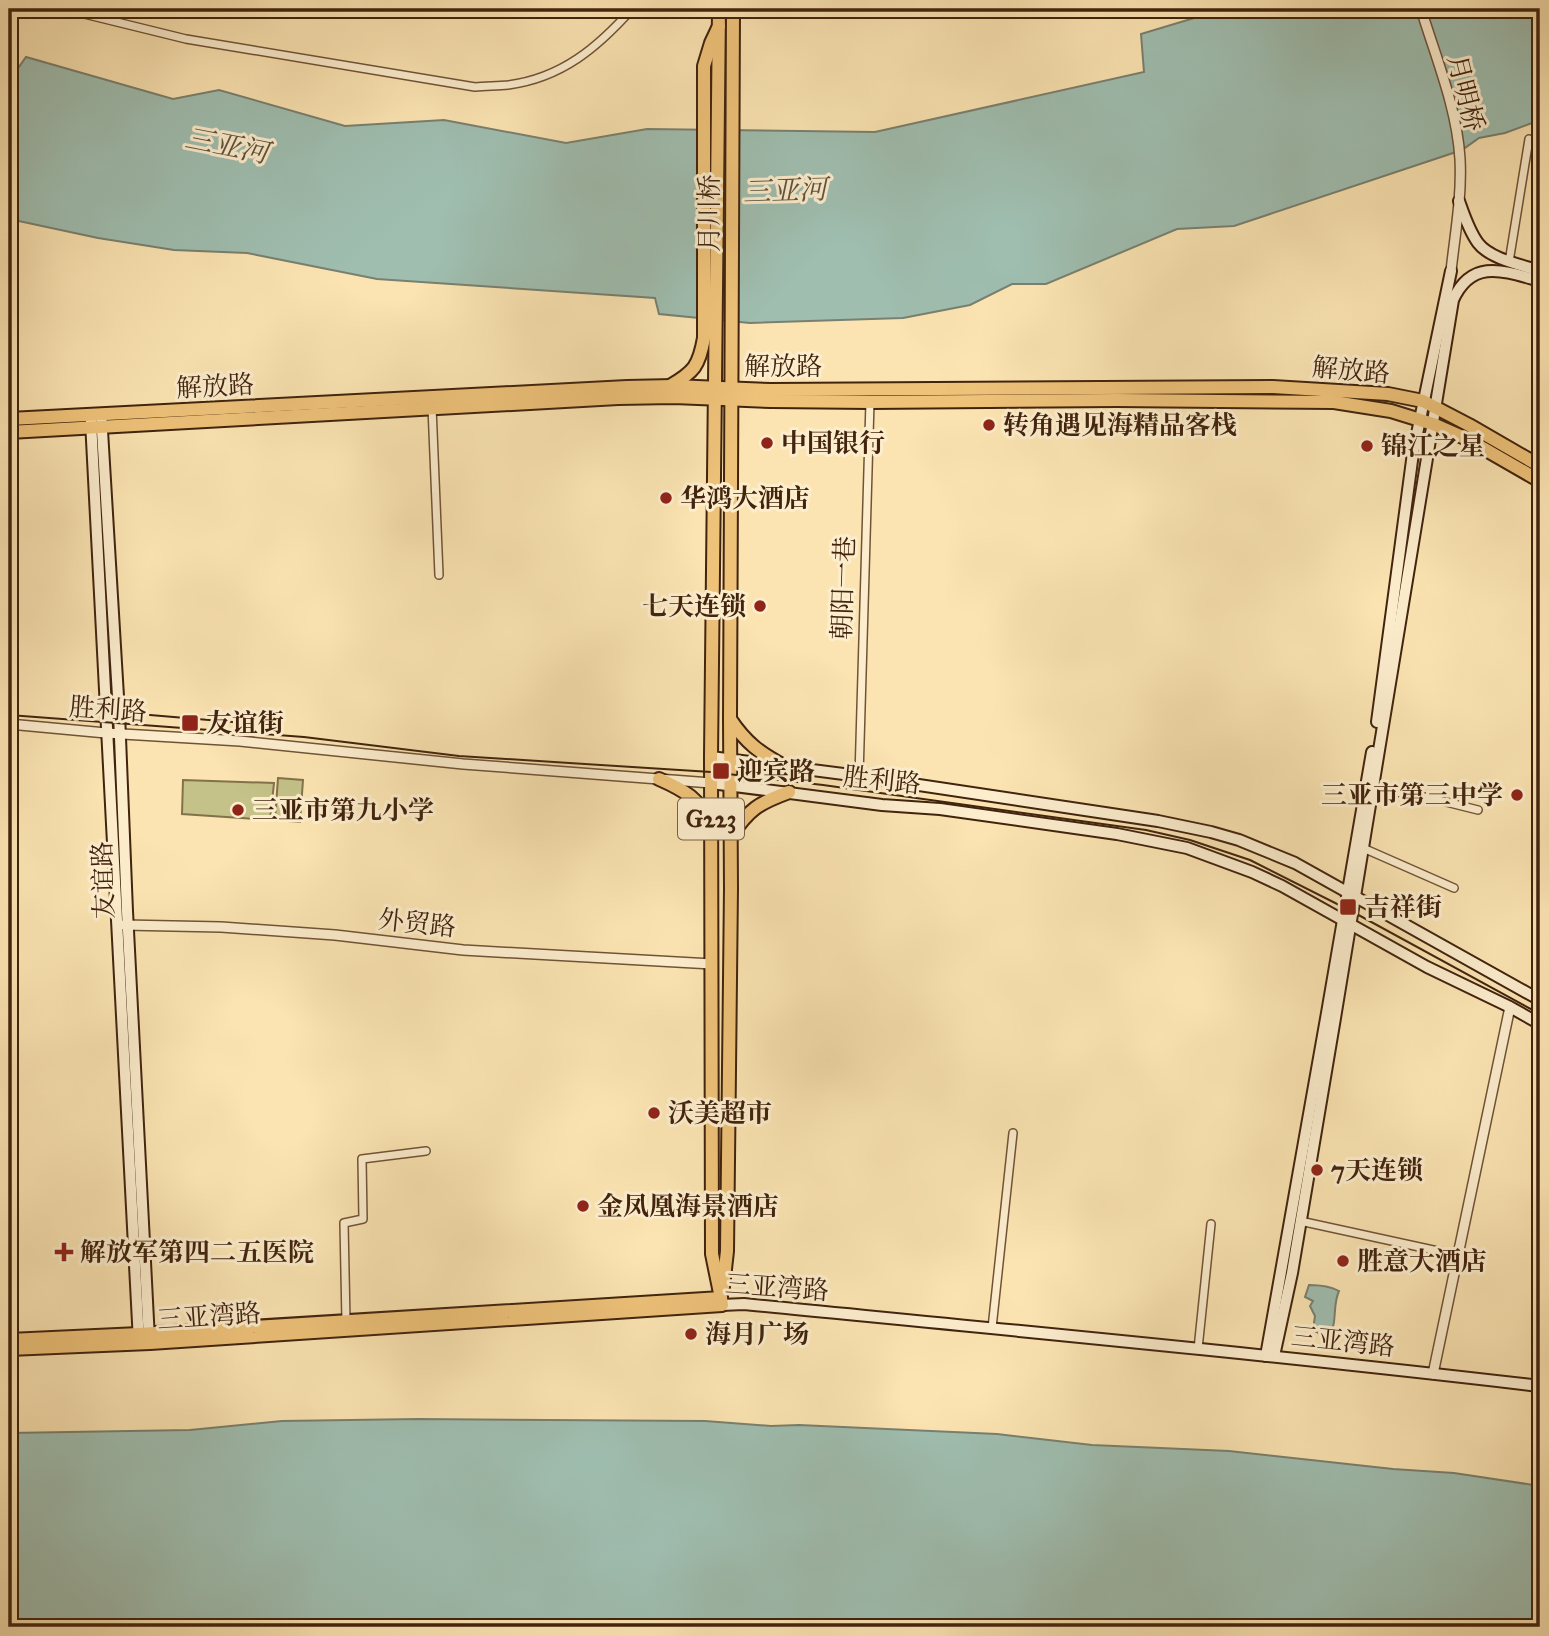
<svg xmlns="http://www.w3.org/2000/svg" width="1549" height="1636" font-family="'IM FELL Great Primer','Noto Serif SC',serif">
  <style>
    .green { fill: #c4c288; stroke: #82724b; stroke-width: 2 }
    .water { fill: #9fbeb0; stroke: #79806f; stroke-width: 2 }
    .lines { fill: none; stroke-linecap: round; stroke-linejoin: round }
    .minor-casing { stroke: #705337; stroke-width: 10 }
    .tertiary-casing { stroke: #705337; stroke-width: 12 }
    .secondary-casing { stroke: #41230e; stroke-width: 14 }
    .primary-casing { stroke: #41230e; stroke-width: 16 }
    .trunk-casing { stroke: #41230e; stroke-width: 16 }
    .minor { stroke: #fcedcd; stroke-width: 7 }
    .tertiary { stroke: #fcedcd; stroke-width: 9 }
    .secondary { stroke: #fcedcd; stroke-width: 10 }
    .primary { stroke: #eec279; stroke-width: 12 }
    .trunk { stroke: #eec279; stroke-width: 12 }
    .tram { stroke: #41230e; stroke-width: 2 }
    .poi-dot { fill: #8f2418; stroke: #fcedcd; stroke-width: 2.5 }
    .labels { text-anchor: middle; stroke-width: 6; stroke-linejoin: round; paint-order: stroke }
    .shield { fill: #fcedcd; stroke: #796047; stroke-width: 2 }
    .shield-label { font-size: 24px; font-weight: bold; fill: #41230e }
    .street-label { font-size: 26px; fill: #41230e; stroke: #fcedcd }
    .poi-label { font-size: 26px; font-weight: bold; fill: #41230e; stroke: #fcedcd; text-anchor: start }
    .water-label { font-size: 28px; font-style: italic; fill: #5d523f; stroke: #fcedcd }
  </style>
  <rect width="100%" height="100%" fill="#fbe4b2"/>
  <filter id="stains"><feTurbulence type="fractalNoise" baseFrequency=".00286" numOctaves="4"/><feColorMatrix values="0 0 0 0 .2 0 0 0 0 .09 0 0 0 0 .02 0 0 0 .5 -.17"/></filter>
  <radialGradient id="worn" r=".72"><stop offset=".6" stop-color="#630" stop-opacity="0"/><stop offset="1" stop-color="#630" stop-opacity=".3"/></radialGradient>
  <g class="green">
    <polygon points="278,778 303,780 300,822 275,820"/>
    <polygon points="183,780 274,783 270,820 182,814"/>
  </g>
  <g class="water">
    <polygon points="1224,9 1540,9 1540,120 1505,133 1479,138 1462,150 1234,226 1177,229 1046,284 1012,284 970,305 903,318 750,323 659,314 655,298 377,279 247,253 174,250 98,238 9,219 9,81 26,57 173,99 219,90 345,126 444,120 566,143 647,129 875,132 1144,72 1141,34"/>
    <path d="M1309,1285c11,0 21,1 30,6 -7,15 -1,31 -10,45l-7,-1 -9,-5 2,-14 -5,-10 3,-5 -8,-4z"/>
    <polygon points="418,1419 705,1421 771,1426 799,1425 997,1434 1092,1445 1229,1451 1393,1469 1454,1473 1540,1486 1540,1627 9,1627 9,1433 190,1430 282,1421"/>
  </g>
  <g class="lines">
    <g class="minor-casing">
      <g id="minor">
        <path d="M64,9l122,30 289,48c11,-1 22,-1 33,-2 54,-7 90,-38 124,-76"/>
        <polyline points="1509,262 1529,139"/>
        <polyline points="432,407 439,575"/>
        <polyline points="859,776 870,402"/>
        <polyline points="1373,788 1430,798 1478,810"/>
        <polyline points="1363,848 1454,888"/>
        <polyline points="1300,1221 1447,1253"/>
        <polyline points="346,1321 344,1223 363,1219 362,1159 426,1151"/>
        <polyline points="992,1328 1013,1133"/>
        <polyline points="1198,1349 1211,1224"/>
      </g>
    </g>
    <g class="tertiary-casing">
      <g id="tertiary">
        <path d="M1421,9c15,49 36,99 39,150 2,38 -5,75 -9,112"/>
        <polyline points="9,724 106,733 240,741 463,764 711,783"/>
        <polyline points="124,925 221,927 335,935 463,950 712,964"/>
        <polyline points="1433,1374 1510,1007"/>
      </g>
    </g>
    <g class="secondary-casing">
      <g id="secondary">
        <path d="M1459,201c5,14 10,30 19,42 12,16 44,22 62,28"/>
        <polyline points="101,414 119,713 127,911 149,1340"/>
        <polyline points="91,421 139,1342"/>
        <polyline points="1377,722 1413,453 1451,271"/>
        <polyline points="711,757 859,776 1158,821 1211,832 1239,840 1295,863 1540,1000"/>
        <polyline points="711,783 882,805 940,809 1117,834 1187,848 1252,872 1282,886 1427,967 1510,1007 1540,1024"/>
        <path d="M722,1305l22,-1c265,26 531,51 796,82"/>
        <polyline points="1266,1356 1327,1013 1372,752"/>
        <path d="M1274,1356l18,-83 43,-255 118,-718c19,-42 51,-29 87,-19"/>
      </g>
    </g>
    <g class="primary-casing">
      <g id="primary">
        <path d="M670,386c24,-14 29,-20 34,-48v-272l7,-23 8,-17"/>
        <polyline points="9,419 627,387 673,386 771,390 1273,387 1388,394 1423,401 1469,425 1540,466"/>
        <polyline points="9,432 618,398 674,397 771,401 870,402 1117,400 1334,402 1391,411 1433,424 1467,439 1540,481"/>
        <path d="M730,719c16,24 30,34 54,47"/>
        <path d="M659,779c23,10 44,21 51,47"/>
        <path d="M731,836c18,-27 28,-33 58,-44"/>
        <polyline points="9,1340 139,1334 721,1298 722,1305 150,1343 9,1349"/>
      </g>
    </g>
    <g class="trunk-casing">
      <g id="trunk">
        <polyline points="719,9 711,757 712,1254 721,1298"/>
        <polyline points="723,1287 727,1251 731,888 730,719 733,9"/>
      </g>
    </g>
    <use href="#minor" class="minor"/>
    <use href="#tertiary" class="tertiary"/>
    <use href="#secondary" class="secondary"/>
    <use href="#primary" class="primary"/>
    <use href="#trunk" class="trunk"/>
    <g class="tram">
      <polyline points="9,715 304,737 459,756 711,772 823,785 1146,830 1190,840 1250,860 1353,912 1540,1014"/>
      <polyline points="150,715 269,725"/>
    </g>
  </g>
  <g class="poi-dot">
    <circle cx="989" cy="425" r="7"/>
    <circle cx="767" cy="443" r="7"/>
    <circle cx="1367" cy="446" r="7"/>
    <circle cx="666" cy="498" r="7"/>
    <circle cx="760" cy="606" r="7"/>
    <rect x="181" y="714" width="18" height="18" rx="3.5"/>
    <rect x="712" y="762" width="18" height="18" rx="3.5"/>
    <circle cx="1517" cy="795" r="7"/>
    <circle cx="238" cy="810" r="7"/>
    <rect x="1339" y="898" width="18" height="18" rx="3.5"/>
    <circle cx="654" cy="1113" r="7"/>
    <circle cx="1317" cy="1170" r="7"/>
    <circle cx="583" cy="1206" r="7"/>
    <path d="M60.5 1241.5h7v7h7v7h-7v7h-7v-7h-7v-7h7z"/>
    <circle cx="1343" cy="1261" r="7"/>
    <circle cx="691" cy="1334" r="7"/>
  </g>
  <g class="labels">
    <rect class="shield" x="678" y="798.5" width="66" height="41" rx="5"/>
    <g class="shield-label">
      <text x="711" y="827">G223</text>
    </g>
    <g class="street-label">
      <text transform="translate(1466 93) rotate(76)" y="9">月明桥</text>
      <text transform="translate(709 213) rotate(-90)" y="9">月川桥</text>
      <text x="783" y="375">解放路</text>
      <text transform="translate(1351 370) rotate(5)" y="9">解放路</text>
      <text transform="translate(215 386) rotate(-3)" y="9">解放路</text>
      <text transform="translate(843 588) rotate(-88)" y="9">朝阳一巷</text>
      <text transform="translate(108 709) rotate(4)" y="9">胜利路</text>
      <text transform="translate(882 780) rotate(6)" y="9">胜利路</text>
      <text transform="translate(103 880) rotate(-92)" y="9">友谊路</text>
      <text transform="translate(417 923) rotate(6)" y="9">外贸路</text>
      <text transform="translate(777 1287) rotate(4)" y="9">三亚湾路</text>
      <text transform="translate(209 1316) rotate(-4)" y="9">三亚湾路</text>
      <text transform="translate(1343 1341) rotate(6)" y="9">三亚湾路</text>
    </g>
    <g class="poi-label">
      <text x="1003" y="434">转角遇见海精品客栈</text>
      <text x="781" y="452">中国银行</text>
      <text x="1381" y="455">锦江之星</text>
      <text x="680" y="507">华鸿大酒店</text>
      <text x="746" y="615" text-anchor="end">七天连锁</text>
      <text x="206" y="732">友谊街</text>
      <text x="737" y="780">迎宾路</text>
      <text x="1503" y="804" text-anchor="end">三亚市第三中学</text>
      <text x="252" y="819">三亚市第九小学</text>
      <text x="1364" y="916">吉祥街</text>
      <text x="668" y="1122">沃美超市</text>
      <text x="1331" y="1179">7天连锁</text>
      <text x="597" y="1215">金凤凰海景酒店</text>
      <text x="80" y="1261">解放军第四二五医院</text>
      <text x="1357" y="1270">胜意大酒店</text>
      <text x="705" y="1343">海月广场</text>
    </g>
    <g class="water-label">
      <text transform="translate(227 145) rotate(11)" y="10">三亚河</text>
      <text transform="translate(785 190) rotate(-2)" y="10">三亚河</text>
    </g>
  </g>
  <rect width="1549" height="1636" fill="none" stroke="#fbe4b2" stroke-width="35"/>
  <rect x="10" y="10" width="1528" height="1615" fill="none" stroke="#41230e" stroke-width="3.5"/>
  <rect x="18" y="18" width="1514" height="1601" fill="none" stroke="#41230e" stroke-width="2"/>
  <rect width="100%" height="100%" filter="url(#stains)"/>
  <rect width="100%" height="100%" fill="url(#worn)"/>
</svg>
